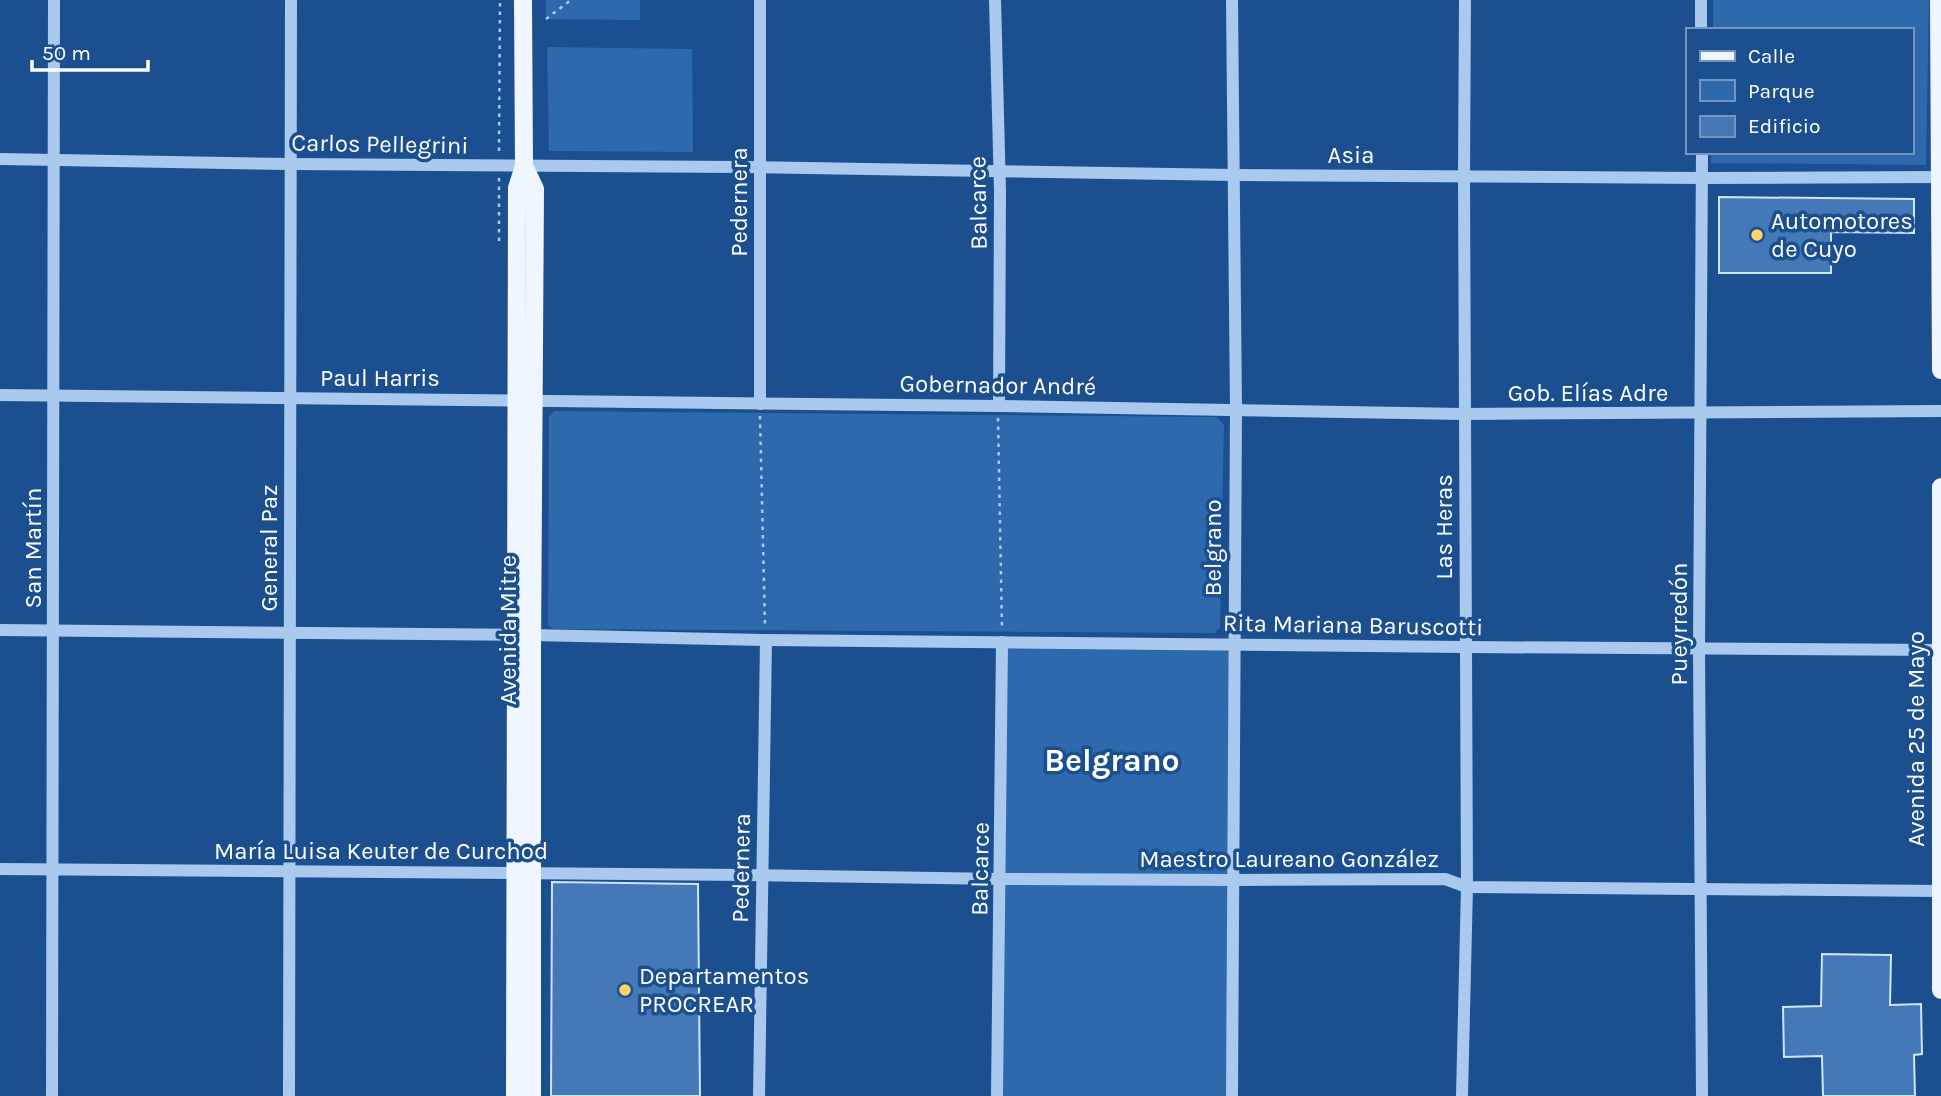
<svg xmlns="http://www.w3.org/2000/svg" width="1941" height="1096" font-family="Karla,sans-serif">
  <style>
    .green { fill: #2e69ad }
    .building { fill: #4478b7; stroke: #cfe3fa; stroke-width: 2 }
    .lines { fill: none; stroke-linecap: round; stroke-linejoin: round }
    .path { stroke: #a9c9ee; stroke-width: 2.5; stroke-dasharray: 3.5 5; stroke-linecap: butt }
    .minor { stroke: #a9c9ee; stroke-width: 12 }
    .major { stroke: #f0f6ff; stroke-width: 18 }
    .poi-dot { fill: #ffd166; stroke: #1b4f8f; stroke-width: 2.5 }
    .labels { text-anchor: middle; stroke-width: 7; stroke-linejoin: round; paint-order: stroke }
    .street-label { font-size: 24px; fill: #fff; stroke: #1b4f8f }
    .poi-label { font-size: 24px; fill: #fff; stroke: #1b4f8f; text-anchor: start }
    .district-label { font-size: 32px; font-weight: bold; fill: #fff; stroke: #1b4f8f }
  </style>
  <rect width="100%" height="100%" fill="#1b4f8f"/>
  <g class="green">
    <polygon points="546,0 640,0 640,20 546,19"/>
    <polygon points="1713,0 1929,0 1926,165 1711,163 1711,152 1911,152 1911,30 1713,30"/>
    <polygon points="547,47 692,49 693,152 549,151"/>
    <polygon points="554,411 1217,417 1224,425 1220,627 1215,633 553,629 548,625 549,417"/>
    <polygon points="1002,642 1233,645 1233,1096 997,1096"/>
  </g>
  <g class="building">
    <polygon points="1719,197 1914,199 1914,233 1831,232 1831,273 1719,273"/>
    <polygon points="552,882 698,884 700,1096 551,1096"/>
    <polygon points="1822,954 1891,955 1890,1005 1921,1004 1922,1054 1914,1055 1915,1096 1823,1096 1822,1056 1784,1057 1783,1007 1821,1006"/>
  </g>
  <g class="lines">
    <g class="path">
      <polyline points="546,19 571,0"/>
      <polyline points="499,151 500,0"/>
      <polyline points="499,178 499,242"/>
      <polyline points="760,416 765,626"/>
      <polyline points="998,418 1002,629"/>
    </g>
    <g class="minor">
      <polyline points="760,0 760,404"/>
      <polyline points="995,0 1000,191 999,406"/>
      <polyline points="1232,0 1236,410 1232,1096"/>
      <polyline points="1701,0 1701,30"/>
      <polyline points="1702,152 1699,649 1702,1096"/>
      <polyline points="0,159 290,164 741,167 1234,175 1702,178 1941,177"/>
      <polyline points="0,395 999,406 1464,414 1941,411"/>
      <polyline points="0,630 532,635 766,640 1465,647 1941,650"/>
      <polyline points="0,869 747,875 1001,879 1234,880 1445,879 1467,887 1941,891"/>
      <polyline points="52,1096 54,0"/>
      <polyline points="289,1096 291,0"/>
      <polyline points="759,1096 766,640"/>
      <polyline points="997,1096 1002,642"/>
      <polyline points="1462,1096 1467,887 1464,176 1465,0"/>
    </g>
    <g class="major">
      <polyline points="1939,0 1941,370"/>
      <polyline points="524,166 535,189 532,649 532,1096"/>
      <polyline points="1941,487 1941,990"/>
      <polyline points="515,1096 517,188 524,166 523,0"/>
    </g>
  </g>
  <g class="poi-dot">
    <circle cx="1757" cy="235" r="7"/>
    <circle cx="625" cy="990" r="7"/>
  </g>
  <g class="labels">
    <g class="street-label">
      <text transform="translate(380 144) rotate(1)" y="8">Carlos Pellegrini</text>
      <text x="1351" y="163">Asia</text>
      <text transform="translate(739 202) rotate(-90)" y="8">Pedernera</text>
      <text transform="translate(978 203) rotate(-91)" y="8">Balcarce</text>
      <text x="380" y="386">Paul Harris</text>
      <text transform="translate(998 385) rotate(1)" y="8">Gobernador André</text>
      <text x="1588" y="401">Gob. Elías Adre</text>
      <text transform="translate(1444 527) rotate(-90)" y="8">Las Heras</text>
      <text transform="translate(33 548) rotate(-90)" y="8">San Martín</text>
      <text transform="translate(269 548) rotate(-90)" y="8">General Paz</text>
      <text transform="translate(1213 548) rotate(-90)" y="8">Belgrano</text>
      <text transform="translate(1679 624) rotate(-90)" y="8">Pueyrredón</text>
      <text transform="translate(1353 625) rotate(1)" y="8">Rita Mariana Baruscotti</text>
      <text transform="translate(508 630) rotate(-90)" y="8">Avenida Mitre</text>
      <text transform="translate(1916 739) rotate(-90)" y="8">Avenida 25 de Mayo</text>
      <text x="381" y="859">María Luisa Keuter de Curchod</text>
      <text x="1289" y="867">Maestro Laureano González</text>
      <text transform="translate(741 868) rotate(-89)" y="8">Pedernera</text>
      <text transform="translate(980 869) rotate(-89)" y="8">Balcarce</text>
    </g>
    <g class="poi-label">
      <text x="1771" y="229">Automotores<tspan x="1771" dy="28">de Cuyo</tspan></text>
      <text x="639" y="984">Departamentos<tspan x="639" dy="28">PROCREAR</tspan></text>
    </g>
    <g class="district-label">
      <text x="1112" y="771">Belgrano</text>
    </g>
  </g>
  <rect x="1686" y="28" width="228" height="126" fill="#1b4f8f" stroke="#7695bc" stroke-width="2"/>
  <rect x="1700" y="51" width="35" height="10" fill="#f0f6ff" stroke="#7695bc" stroke-width="2"/>
  <text x="1748" y="63" font-size="21" fill="#ffffff">Calle</text>
  <rect x="1700" y="80" width="35" height="21" fill="#2e69ad" stroke="#7695bc" stroke-width="2"/>
  <text x="1748" y="98" font-size="21" fill="#ffffff">Parque</text>
  <rect x="1700" y="116" width="35" height="21" fill="#4478b7" stroke="#7695bc" stroke-width="2"/>
  <text x="1748" y="133" font-size="21" fill="#ffffff">Edificio</text>
  <path d="M32 60v10h116v-10" fill="none" stroke="#ffffff" stroke-width="3.5"/>
  <text x="42" y="60" font-size="21" fill="#ffffff" stroke="#1b4f8f" stroke-width="5" paint-order="stroke">50 m</text>
</svg>
